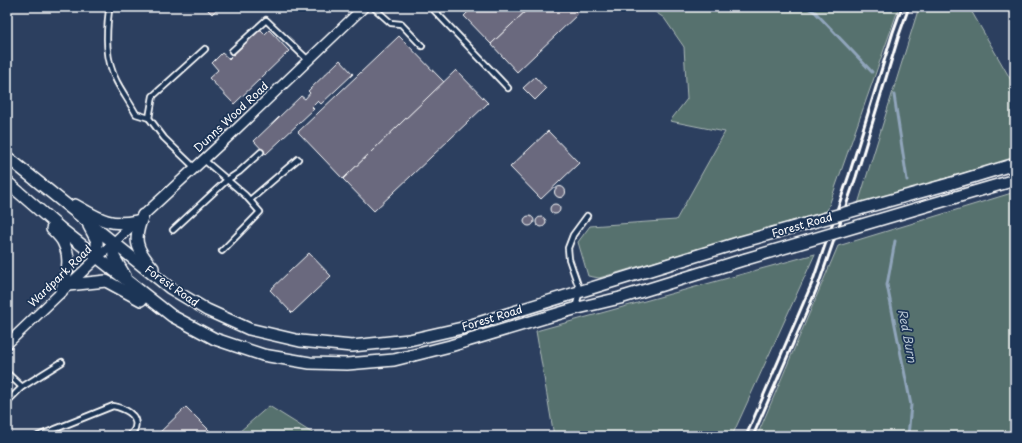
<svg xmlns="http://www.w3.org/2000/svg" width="1022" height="443" font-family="'Playpen Sans',sans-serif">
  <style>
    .green { fill: #57716e; stroke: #abb8b6 }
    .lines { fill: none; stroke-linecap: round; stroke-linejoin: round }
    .stream { stroke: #90a5bb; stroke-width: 3 }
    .building { fill: #6a697e; stroke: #fff }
    .service-casing { stroke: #fff; stroke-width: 8 }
    .minor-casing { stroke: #fff; stroke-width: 12 }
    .tertiary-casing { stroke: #fff; stroke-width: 14 }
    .service { stroke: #1d3557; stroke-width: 4.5 }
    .minor { stroke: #1d3557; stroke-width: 9 }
    .tertiary { stroke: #1d3557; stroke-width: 11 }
    .rail { stroke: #fff; stroke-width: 3 }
    .tertiary-bridge-casing { stroke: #fff; stroke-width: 14; stroke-linecap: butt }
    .tertiary-bridge { stroke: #1d3557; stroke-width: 11 }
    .labels { text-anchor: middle; stroke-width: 3.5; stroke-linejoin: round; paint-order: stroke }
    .street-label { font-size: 11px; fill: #fff; stroke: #1d3557 }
    .water-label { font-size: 12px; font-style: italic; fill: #b5c3d1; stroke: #1d3557 }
  </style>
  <rect width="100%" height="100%" fill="#2c3f5f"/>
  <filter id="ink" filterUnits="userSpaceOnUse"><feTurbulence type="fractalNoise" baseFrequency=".025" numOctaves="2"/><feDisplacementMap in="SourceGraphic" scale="8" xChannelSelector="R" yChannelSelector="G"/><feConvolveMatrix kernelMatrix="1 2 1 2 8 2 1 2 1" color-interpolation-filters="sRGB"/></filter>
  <g filter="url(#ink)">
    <g class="green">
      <polygon points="648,7 899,7 827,211 599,278 588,276 578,242 590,226 676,220 725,132 670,121 687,99 684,47 664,18"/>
      <polygon points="919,7 969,7 1015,87 1015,158 858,204"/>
      <polygon points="1015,192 1015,436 757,436 838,246"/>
      <polygon points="815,254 732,436 554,436 536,331"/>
      <polygon points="269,406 317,436 242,436 239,432"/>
    </g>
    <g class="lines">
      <g class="stream">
        <polyline points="806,7 815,12 872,72"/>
        <polyline points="894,95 907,180"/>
        <polyline points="895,241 887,285 911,405 908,436"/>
      </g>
    </g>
    <g class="building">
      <polygon points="205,7 219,7 212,14"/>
      <polygon points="473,7 530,7 491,44 464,16"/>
      <polygon points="530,7 571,7 578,14 517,72 491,44"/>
      <polygon points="260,29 265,34 269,30 289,51 234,104 209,78 218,70 212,63 222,53 229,59"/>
      <polygon points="399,36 444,82 343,179 298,132"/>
      <polygon points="340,60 353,74 321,104 318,101 312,107 314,109 266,154 254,141 301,96 305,99 310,93 308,91"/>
      <polygon points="456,70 488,103 374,211 343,179"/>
      <polygon points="535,77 546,89 535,100 523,88"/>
      <polygon points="548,131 579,163 541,199 510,167"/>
      <circle cx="560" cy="192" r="5.5"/>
      <circle cx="555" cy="209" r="5"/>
      <circle cx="529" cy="221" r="5"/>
      <circle cx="541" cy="222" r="5"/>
      <polygon points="309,253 331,276 292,313 270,290"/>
      <polygon points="186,407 211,432 207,436 158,436 157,435"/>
    </g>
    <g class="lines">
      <g class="service-casing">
        <g id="service">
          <polyline points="373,7 391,23 401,24 422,46"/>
          <polyline points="431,7 508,88"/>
          <path d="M109,10c-3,24 -4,50 8,72 6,11 13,21 19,32l13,4"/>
          <polyline points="232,51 266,20 308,60"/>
          <polyline points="204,160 245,195 260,212 222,251"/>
          <polyline points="195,168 164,138 149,118 153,96 205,49"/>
          <polyline points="250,200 298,159"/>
          <polyline points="173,230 227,180 239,172 261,152"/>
          <polyline points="575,308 580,291 569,259 568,248 573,235 587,216"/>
          <polyline points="7,373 22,387 62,362"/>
          <polyline points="7,402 22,387"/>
          <path d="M38,436l75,-30c10,2 26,8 22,22 -1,3 -4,6 -6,8"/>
        </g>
      </g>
      <g class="minor-casing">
        <polyline id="minor" points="7,344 97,258 226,139 364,7"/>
      </g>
      <g class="tertiary-casing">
        <g id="tertiary">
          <polyline points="7,157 170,288 207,310 249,329 300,341 352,346 409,340 462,328 741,242"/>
          <polyline points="7,182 60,228 172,316 215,339 263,355 310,363 347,364 394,360 450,346 574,309 620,298 746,259"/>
          <polyline points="949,184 1015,164"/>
          <polyline points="953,198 1015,180"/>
          <path d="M75,205c23,13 34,22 61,16"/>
          <path d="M143,215c-10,24 -8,33 10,53"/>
          <polyline points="89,226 97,241 97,258"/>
          <path d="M52,229c4,4 10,9 12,15 8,16 2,32 -3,48"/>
          <polyline points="113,243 114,257 125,276"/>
          <polyline points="68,285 106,281 141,300"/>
        </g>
      </g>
      <use href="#service" class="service"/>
      <use href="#minor" class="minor"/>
      <use href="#tertiary" class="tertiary"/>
      <g class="rail">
        <polyline points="746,436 812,283 849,175 893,32 902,7"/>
        <polyline points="753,436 818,286 856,177 899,35 909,7"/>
      </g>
      <g class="tertiary-bridge-casing">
        <g id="tertiary-bridge">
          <polyline points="741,242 949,184"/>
          <polyline points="746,259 953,198"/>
        </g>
      </g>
      <use href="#tertiary-bridge" class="tertiary-bridge"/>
    </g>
  </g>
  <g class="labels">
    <g class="street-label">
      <text transform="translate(231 117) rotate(-43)" y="4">Dunns Wood Road</text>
      <text transform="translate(802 225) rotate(-16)" y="4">Forest Road</text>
      <text transform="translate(60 276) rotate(-44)" y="4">Wardpark Road</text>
      <text transform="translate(172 286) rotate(35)" y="4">Forest Road</text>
      <text transform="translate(492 318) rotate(-17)" y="4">Forest Road</text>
    </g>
    <g class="water-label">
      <text transform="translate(907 336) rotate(79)" y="4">Red Burn</text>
    </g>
  </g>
  <rect width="1022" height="443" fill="none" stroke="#1d3557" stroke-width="24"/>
  <rect x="12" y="12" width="998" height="419" fill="none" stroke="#fff" stroke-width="1.5" filter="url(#ink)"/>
</svg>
